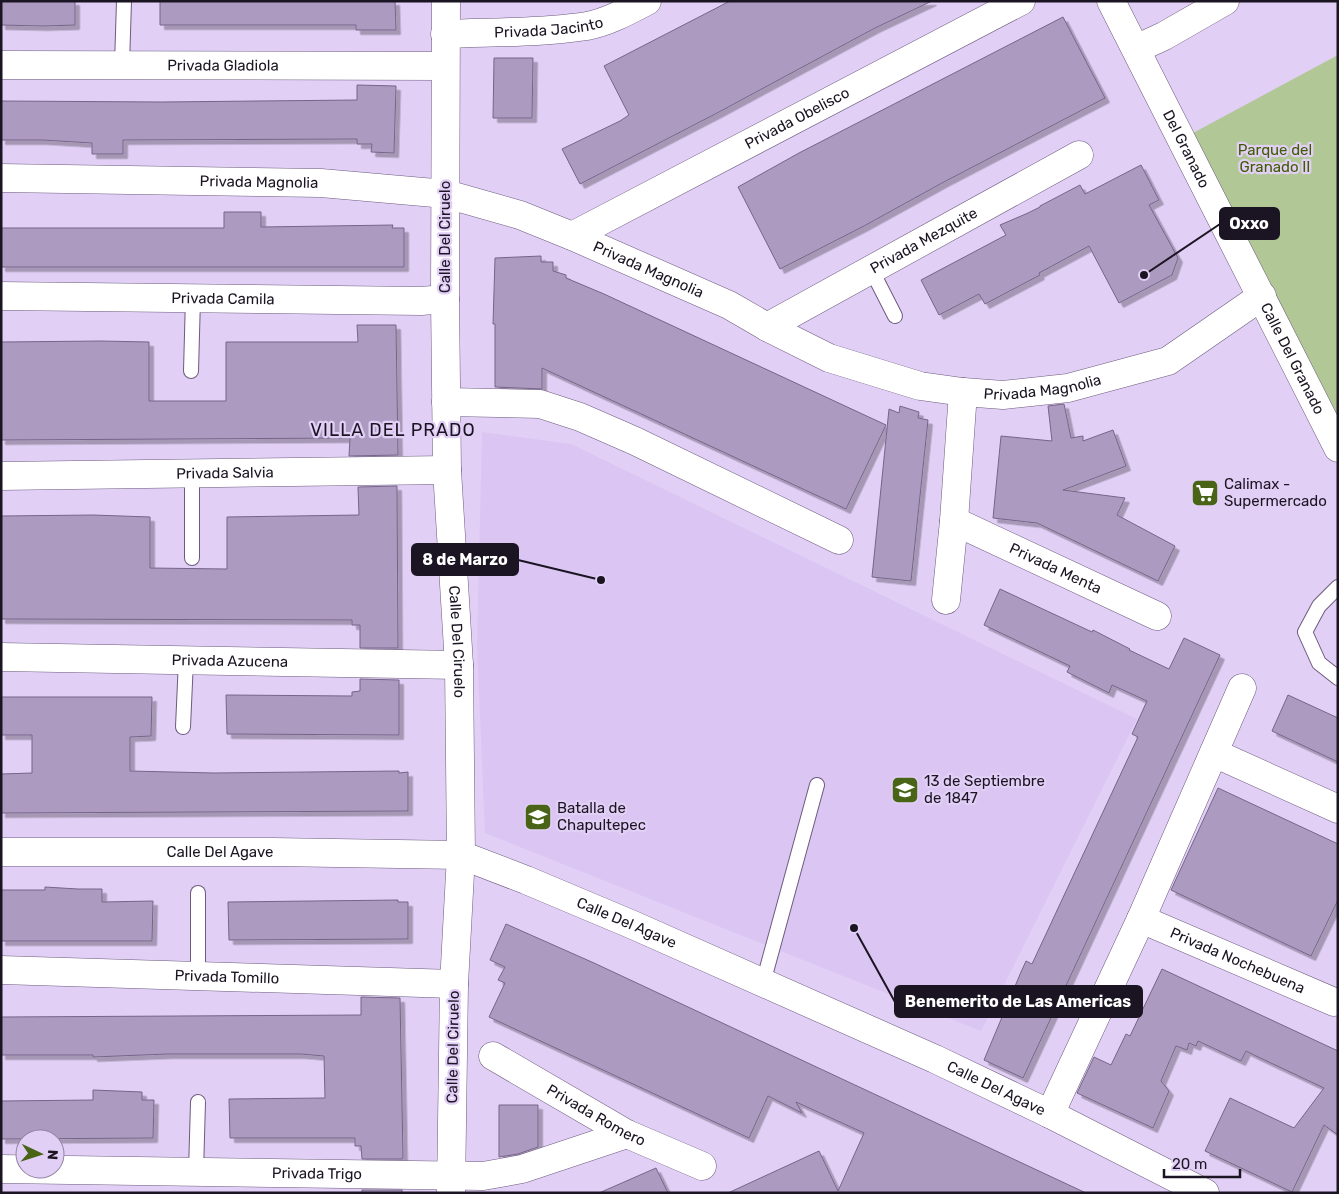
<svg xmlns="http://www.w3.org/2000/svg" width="1339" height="1194" font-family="Rubik,sans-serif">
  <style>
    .built { fill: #dbc5f3 }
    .green { fill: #b1c796 }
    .building { fill: #ad9ac0; stroke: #766588; filter: url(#shadow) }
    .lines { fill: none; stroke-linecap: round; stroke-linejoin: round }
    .service-casing { stroke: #6c5b7d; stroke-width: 16 }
    .minor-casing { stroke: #6c5b7d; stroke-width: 29 }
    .tertiary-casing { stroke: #6c5b7d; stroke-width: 29 }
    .secondary-casing { stroke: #6c5b7d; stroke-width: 29 }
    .service { stroke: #fff; stroke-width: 14 }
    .minor { stroke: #fff; stroke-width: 28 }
    .tertiary { stroke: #fff; stroke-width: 28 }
    .secondary { stroke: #fff; stroke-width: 28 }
    .labels { text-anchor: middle; stroke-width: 4.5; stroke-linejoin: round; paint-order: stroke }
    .street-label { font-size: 15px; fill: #1b1422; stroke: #e2cff6 }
    .park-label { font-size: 15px; fill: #405c00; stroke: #e2cff6 }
    .poi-label { font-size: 15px; fill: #1b1422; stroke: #e2cff6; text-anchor: start }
    .quarter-label { font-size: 18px; letter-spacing: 1px; fill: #1b1422; stroke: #e2cff6 }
    .leader { fill: none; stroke: #1b1422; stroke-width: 2 }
    .callout-dot { fill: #1b1422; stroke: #e2cff6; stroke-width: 2 }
    .callout { fill: #1b1422; stroke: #1b1422; stroke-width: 2 }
    .callout-label { font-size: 16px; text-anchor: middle; font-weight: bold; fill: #fff }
  </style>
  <defs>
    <filter id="shadow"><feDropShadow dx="4.5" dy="4.5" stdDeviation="0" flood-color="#0004"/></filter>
  </defs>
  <rect width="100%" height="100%" fill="#e2cff6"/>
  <polygon class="built" points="482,432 571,444 1137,719 981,1031 485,833 477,645"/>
  <polygon class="green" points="1338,55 1338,420 1193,133"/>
  <g class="building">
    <polygon points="1,1 75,1 75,25 43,26 1,25"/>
    <polygon points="160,1 395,1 396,30 356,30 356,25 160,25"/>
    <polygon points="730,1 932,1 875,28 719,112 580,184 562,149 620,121 629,115 604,66"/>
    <polygon points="1063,17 1105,98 942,183 864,226 780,269 738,187 799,153"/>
    <polygon points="494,58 533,58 532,118 493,118"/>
    <polygon points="357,85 396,86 394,153 371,152 372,144 357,144 357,139 123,140 123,154 92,154 92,143 43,140 1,140 1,101 161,102 357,100"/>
    <polygon points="1141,165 1159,200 1149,205 1178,258 1172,275 1119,303 1089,246 1039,273 1040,275 985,304 979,294 939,315 921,280 1006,235 1000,225 1028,213 1040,207 1040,206 1080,185 1085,194"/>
    <polygon points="224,212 261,212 261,227 393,225 392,228 404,228 404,267 1,267 1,228 224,228"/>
    <polygon points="541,256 541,262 553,262 553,271 566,275 566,278 604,294 886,425 846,509 542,368 542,389 495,387 495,324 493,324 495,258"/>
    <polygon points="357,325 396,325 398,455 349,456 350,438 1,440 1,342 101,341 149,342 149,401 226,401 226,342 358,342"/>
    <polygon points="1064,404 1071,438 1083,436 1083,441 1113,430 1126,466 1063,490 1125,498 1117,515 1175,546 1158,581 1037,523 993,518 1001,436 1052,441 1048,406"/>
    <polygon points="900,406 919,412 918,418 928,420 911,581 872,577 889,409 899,413"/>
    <polygon points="397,486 398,648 360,648 360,625 352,625 352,620 1,619 1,516 93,515 150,517 150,568 227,569 227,517 359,515 358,487"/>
    <polygon points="1000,589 1092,632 1093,630 1130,649 1129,650 1169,669 1184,638 1220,655 1023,1078 984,1060 1021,972 1026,961 1032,964 1138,737 1132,734 1147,701 1112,685 1109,693 1067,672 1070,666 984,625"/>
    <polygon points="360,679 399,680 399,735 227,734 226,695 352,696 352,692 360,691"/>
    <polygon points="1288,695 1338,718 1338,762 1272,731"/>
    <polygon points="1,697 152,697 151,736 130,737 130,771 214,773 399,771 399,773 408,772 408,811 1,813 1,774 32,773 32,735 1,735"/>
    <polygon points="1218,788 1338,844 1338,900 1311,956 1171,890"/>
    <polygon points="45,887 78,889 102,889 102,902 153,901 152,941 1,941 1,890 45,890"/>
    <polygon points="398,900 398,902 408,902 408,939 229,940 228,902"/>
    <polygon points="506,924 594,963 1086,1193 728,1193 819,1151 838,1191 864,1133 796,1102 802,1113 768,1096 749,1138 489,1017 505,983 498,980 505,967 490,960"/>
    <polygon points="1162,969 1338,1051 1338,1135 1324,1125 1292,1192 1205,1151 1230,1098 1294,1128 1324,1088 1256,1056 1246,1051 1241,1061 1198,1041 1196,1046 1189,1043 1187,1050 1176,1046 1161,1081 1169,1091 1153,1128 1077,1093 1094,1057 1111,1065 1126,1034 1130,1036"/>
    <polygon points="361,997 400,998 403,1157 402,1159 362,1159 361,1146 355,1146 355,1138 230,1138 229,1099 325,1098 324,1056 301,1054 167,1054 93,1057 93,1055 1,1055 1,1017 361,1015"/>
    <polygon points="93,1090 142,1092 142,1100 154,1100 153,1138 1,1139 1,1101 93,1100"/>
    <polygon points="499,1105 538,1105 538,1147 518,1154 499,1157"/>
    <polygon points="656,1168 668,1193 599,1193"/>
    <rect x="362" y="1190" width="40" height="3"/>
  </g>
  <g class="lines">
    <g class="service-casing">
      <g id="service">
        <polyline points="122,65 124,1"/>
        <polyline points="871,269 895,316"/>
        <polyline points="191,371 193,298"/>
        <polyline points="192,558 192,473"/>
        <polyline points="1338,587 1319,606 1305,632 1319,663 1338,678"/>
        <polyline points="183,727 186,660"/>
        <polyline points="198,976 198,893"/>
        <polyline points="763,983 817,785"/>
        <polyline points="196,1172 198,1102"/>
      </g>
    </g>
    <g class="minor-casing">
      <g id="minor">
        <path id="s1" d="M445,34c45,-2 98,-1 142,-8 21,-4 41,-15 60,-25"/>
        <polyline points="1136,49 1164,36 1225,1"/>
        <path id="s2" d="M1,65l444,1"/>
        <path id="s3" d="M572,236l449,-235"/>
        <path id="s4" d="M1,296l420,5 24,-2"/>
        <path id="s5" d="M767,327l312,-172"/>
        <polyline points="446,402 540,404 580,417 635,441 839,540"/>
        <path id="s6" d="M1,476l446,-6"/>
        <path id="s7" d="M954,521l203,95"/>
        <polyline points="946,600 954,521 963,392"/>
        <path id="s8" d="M1,657l458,8"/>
        <polyline points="1214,753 1338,809"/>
        <path id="s9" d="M1141,919l193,83"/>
        <path id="s10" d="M1,970l453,14"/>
        <path id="s11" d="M493,1056l134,78 75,32"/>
        <polyline points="1050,1114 1141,919 1242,688"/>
        <path id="s12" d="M1,1169l482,7 39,-7 105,-35"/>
      </g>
    </g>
    <g class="tertiary-casing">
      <g id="tertiary">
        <path id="s13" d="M446,1l-1,298 2,171 12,195 2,190 -7,129 -3,209"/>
        <path id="s14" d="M1,178l320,5 125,11 74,21 52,21 157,69 38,22 62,31 91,28 43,6 40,3 65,-7 100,-27 94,-65"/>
        <path id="s15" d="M1,852h272l188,3 65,25 107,45 302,134 115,55 155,79"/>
      </g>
    </g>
    <g class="secondary-casing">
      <g id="secondary">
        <path id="s16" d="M1111,1l227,447"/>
      </g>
    </g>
    <use href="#service" class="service"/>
    <use href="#minor" class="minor"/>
    <use href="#tertiary" class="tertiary"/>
    <use href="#secondary" class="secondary"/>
  </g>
  <defs>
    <g id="supermarket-square" transform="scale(1.4375)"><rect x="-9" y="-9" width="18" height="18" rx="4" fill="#496416" stroke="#e2cff6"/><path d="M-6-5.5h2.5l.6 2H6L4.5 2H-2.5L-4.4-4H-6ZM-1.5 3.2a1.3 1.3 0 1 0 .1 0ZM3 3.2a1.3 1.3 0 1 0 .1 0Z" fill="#fff"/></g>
    <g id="school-square" transform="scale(1.4375)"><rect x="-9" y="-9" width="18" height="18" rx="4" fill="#496416" stroke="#e2cff6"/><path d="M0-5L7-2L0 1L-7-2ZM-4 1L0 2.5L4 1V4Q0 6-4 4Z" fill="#fff"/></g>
  </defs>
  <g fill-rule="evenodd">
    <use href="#supermarket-square" x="1205" y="493"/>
    <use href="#school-square" x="905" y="790"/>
    <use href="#school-square" x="538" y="817"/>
  </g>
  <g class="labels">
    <g class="street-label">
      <text dy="5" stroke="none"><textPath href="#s1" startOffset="104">Privada Jacinto</textPath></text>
      <text dy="5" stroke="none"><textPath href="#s2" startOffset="222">Privada Gladiola</textPath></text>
      <text dy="5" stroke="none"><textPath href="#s3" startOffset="254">Privada Obelisco</textPath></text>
      <text dy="5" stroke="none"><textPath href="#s16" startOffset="166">Del Granado</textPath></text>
      <text dy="5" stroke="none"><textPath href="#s14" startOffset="258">Privada Magnolia</textPath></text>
      <text transform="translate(445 237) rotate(-90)" y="5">Calle Del Ciruelo</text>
      <text dy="5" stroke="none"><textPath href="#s5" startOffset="179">Privada Mezquite</textPath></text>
      <text dy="5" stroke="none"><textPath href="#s14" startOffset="662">Privada Magnolia</textPath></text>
      <text dy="5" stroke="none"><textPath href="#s4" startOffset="222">Privada Camila</textPath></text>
      <text dy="5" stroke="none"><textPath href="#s16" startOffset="401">Calle Del Granado</textPath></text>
      <text dy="5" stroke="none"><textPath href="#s14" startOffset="1082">Privada Magnolia</textPath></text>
      <text dy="5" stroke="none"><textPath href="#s6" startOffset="224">Privada Salvia</textPath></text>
      <text dy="5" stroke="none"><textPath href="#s7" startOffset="112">Privada Menta</textPath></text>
      <text dy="5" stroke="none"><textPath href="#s13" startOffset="641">Calle Del Ciruelo</textPath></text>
      <text dy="5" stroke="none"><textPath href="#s8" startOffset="229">Privada Azucena</textPath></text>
      <text dy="5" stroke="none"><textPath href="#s15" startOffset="219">Calle Del Agave</textPath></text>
      <text dy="5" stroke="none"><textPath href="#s15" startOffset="639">Calle Del Agave</textPath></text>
      <text dy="5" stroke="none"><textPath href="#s9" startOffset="105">Privada Nochebuena</textPath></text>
      <text dy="5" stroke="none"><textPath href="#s10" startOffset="226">Privada Tomillo</textPath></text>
      <text transform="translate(453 1047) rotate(-89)" y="5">Calle Del Ciruelo</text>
      <text dy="5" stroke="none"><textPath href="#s15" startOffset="1044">Calle Del Agave</textPath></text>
      <text dy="5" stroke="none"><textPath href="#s11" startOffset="119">Privada Romero</textPath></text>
      <text dy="5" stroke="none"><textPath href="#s12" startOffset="316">Privada Trigo</textPath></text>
    </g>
    <g class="park-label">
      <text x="1275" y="155">Parque del<tspan x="1275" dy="17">Granado II</tspan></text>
    </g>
    <g class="poi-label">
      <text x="1224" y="489">Calimax -<tspan x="1224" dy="17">Supermercado</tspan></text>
      <text x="924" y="786">13 de Septiembre<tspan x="924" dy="17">de 1847</tspan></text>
      <text x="557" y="813">Batalla de<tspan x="557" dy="17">Chapultepec</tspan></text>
    </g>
    <g class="quarter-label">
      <text x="393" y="436">VILLA DEL PRADO</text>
    </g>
  </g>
  <path class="leader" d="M1144 275L1220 224M601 580L518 560M854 928L895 1002"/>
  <g class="callout-dot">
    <circle cx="1144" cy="275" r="5"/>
    <circle cx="601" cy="580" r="5"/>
    <circle cx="854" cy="928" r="5"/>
  </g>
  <g class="callout">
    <rect x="1220" y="208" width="59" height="31" rx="5"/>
    <rect x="412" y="544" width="106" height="31" rx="5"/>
    <rect x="895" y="986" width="247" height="31" rx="5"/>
  </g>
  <g class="callout-label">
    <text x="1249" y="229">Oxxo</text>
    <text x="465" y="565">8 de Marzo</text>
    <text x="1018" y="1007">Benemerito de Las Americas</text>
  </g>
  <rect width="1339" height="1194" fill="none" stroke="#1b1422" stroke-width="5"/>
  <g transform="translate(40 1154) rotate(94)"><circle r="24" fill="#e2cff6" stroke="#9284a1"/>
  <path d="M0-4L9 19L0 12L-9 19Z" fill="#496416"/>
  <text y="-8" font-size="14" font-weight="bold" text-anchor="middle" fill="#1b1422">N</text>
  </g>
  <path d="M1164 1169v8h76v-8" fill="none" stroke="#1b1422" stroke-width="2.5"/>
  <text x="1172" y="1169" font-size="15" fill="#1b1422" stroke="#e2cff6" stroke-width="4" paint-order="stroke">20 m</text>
</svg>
